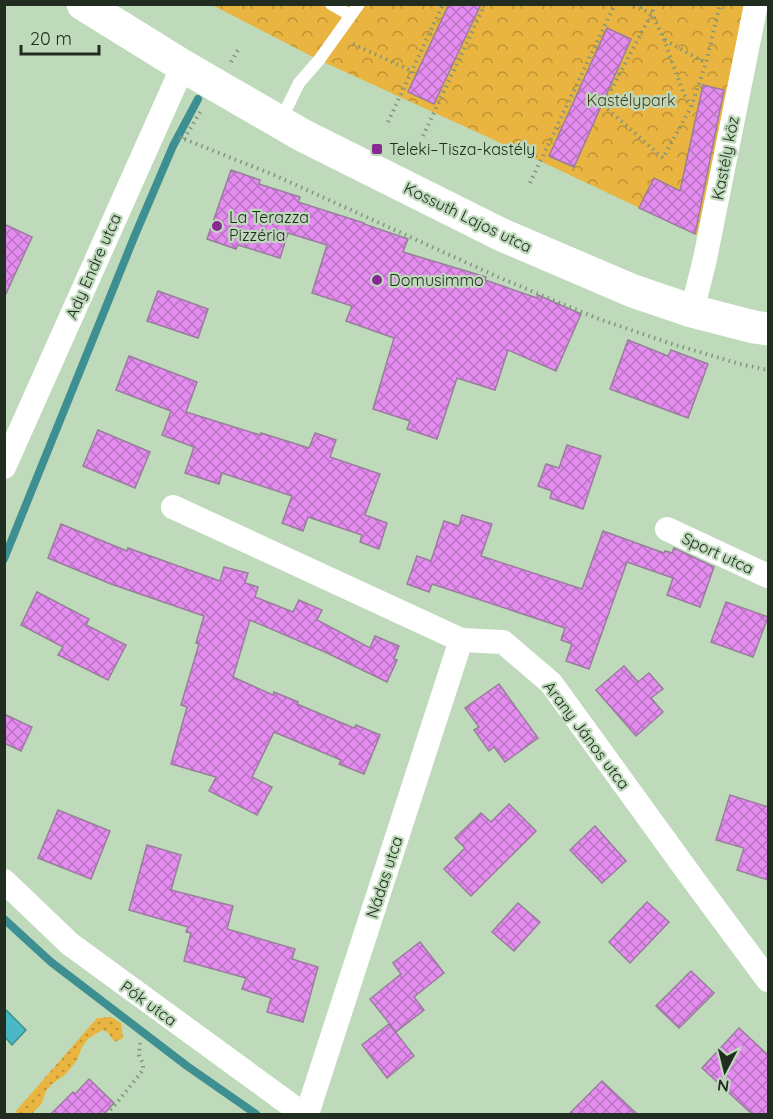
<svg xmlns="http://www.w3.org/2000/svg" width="773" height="1119" font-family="Quicksand,sans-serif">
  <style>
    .grass { fill: url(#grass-dots) }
    .forest { fill: url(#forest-crowns) }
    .water { fill: #4ab9c3; stroke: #3e8f92; stroke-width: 1.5 }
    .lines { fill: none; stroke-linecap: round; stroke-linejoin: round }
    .stream { stroke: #3e8f92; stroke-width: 8 }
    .building { fill: url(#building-cross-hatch); stroke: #987e9b; stroke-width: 1.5 }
    .path { stroke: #81967f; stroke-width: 4; stroke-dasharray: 1.5 4.5; stroke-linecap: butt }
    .lane { stroke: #fff; stroke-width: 12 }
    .street { stroke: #fff; stroke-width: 24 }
    .secondary { stroke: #fff; stroke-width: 33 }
    .poi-dot { fill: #882a94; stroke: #bedabb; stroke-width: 2 }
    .labels { text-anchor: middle; stroke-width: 4.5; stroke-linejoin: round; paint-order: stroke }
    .park-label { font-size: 16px; fill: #473b25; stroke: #bedabb }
    .poi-label { font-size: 16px; fill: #222d21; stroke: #bedabb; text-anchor: start }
    .street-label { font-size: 16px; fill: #222d21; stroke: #bedabb }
  </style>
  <defs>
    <pattern id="grass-dots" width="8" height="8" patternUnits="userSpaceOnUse" patternTransform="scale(1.5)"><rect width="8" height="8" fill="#e9b440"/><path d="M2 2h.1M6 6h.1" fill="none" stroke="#bc9335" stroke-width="1.8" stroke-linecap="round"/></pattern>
    <pattern id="forest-crowns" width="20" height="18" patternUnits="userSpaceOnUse" patternTransform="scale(1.5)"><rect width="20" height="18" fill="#e9b440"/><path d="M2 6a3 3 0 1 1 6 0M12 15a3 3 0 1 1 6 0" fill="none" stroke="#bc9335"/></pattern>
    <pattern id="building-cross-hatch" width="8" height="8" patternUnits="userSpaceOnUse" patternTransform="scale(1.5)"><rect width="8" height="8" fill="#e58cf0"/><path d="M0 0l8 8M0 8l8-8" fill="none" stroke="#b973c2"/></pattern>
  </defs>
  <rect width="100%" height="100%" fill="#bedabb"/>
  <polygon class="grass" points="111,1017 121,1023 123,1038 115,1042 107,1032 102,1030 88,1039 82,1047 77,1060 66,1074 52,1084 46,1091 42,1103 32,1114 17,1114 16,1111 97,1018"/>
  <polygon class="forest" points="212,5 747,5 697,235 540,161 319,60"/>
  <polygon class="water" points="5,1009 26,1030 12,1045 5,1037"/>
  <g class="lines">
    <g class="stream">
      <polyline points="4,559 135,235 173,146 198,99"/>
      <polyline points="4,919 51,962 187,1066 256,1114"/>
    </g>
  </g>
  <g class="building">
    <polygon points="449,4 481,4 434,104 408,92"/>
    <polygon points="607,28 631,39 574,167 549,156"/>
    <polygon points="703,85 724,90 695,234 639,208 654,178 680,191"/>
    <polygon points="231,170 260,180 259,184 300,197 298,202 364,223 364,224 408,239 403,252 486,277 485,280 537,298 538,295 581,314 556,371 508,350 495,390 457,378 437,439 407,429 410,421 373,409 394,338 346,321 352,306 312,293 327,245 288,233 280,258 238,245 236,249 207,239"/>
    <polygon points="4,224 32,237 4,298"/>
    <polygon points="158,291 208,309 198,338 147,321"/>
    <polygon points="628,340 668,356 671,350 708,364 688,418 610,389"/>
    <polygon points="129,356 197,382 186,412 260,435 261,433 309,448 315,433 336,440 330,457 380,474 365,515 387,523 379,549 360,542 362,535 308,517 303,531 282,523 292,496 222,473 219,484 185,473 194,447 162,435 171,411 116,390"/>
    <polygon points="98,430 150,452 135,488 83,466"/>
    <polygon points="567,445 601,456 583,509 550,498 552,491 538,486 546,464 559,468"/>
    <polygon points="462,515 492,524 481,556 582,589 603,531 664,553 665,551 672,553 674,548 714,567 700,607 667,595 673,578 627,562 589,669 566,661 572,644 561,640 565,628 432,584 429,592 407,584 417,556 431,561 444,521 459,526"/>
    <polygon points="61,524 127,551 128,548 220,581 224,567 248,573 245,583 258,587 255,597 293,612 299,600 322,610 317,620 370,648 375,636 399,646 394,659 397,660 387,682 325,652 250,620 233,677 273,695 274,692 298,702 297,704 354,728 356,725 380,735 364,774 339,764 341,760 274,732 252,777 272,787 257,815 209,791 216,777 171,764 187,707 181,705 199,644 196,643 204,616 111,584 48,558"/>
    <polygon points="37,592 89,619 86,625 126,645 108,680 58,655 63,647 21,625"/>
    <polygon points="726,602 768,617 753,657 711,642"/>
    <polygon points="624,666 638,682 649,673 663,689 651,698 663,712 636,736 596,690"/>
    <polygon points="499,684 538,738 505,762 494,747 489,751 474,730 479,727 465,708"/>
    <polygon points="4,714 32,727 21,751 4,743"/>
    <polygon points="730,795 768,807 768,880 737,870 744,848 716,840"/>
    <polygon points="509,804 536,831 471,896 444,869 465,848 455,838 481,813 491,822"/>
    <polygon points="58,810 110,831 91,879 38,858"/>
    <polygon points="595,826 626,861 602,883 570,850"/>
    <polygon points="147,845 181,855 171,890 233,906 227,929 295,949 292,959 318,967 303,1022 267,1012 271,998 242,989 246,978 184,961 191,933 186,932 188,927 129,910"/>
    <polygon points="647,902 669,922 630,963 609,942"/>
    <polygon points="518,903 540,922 514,951 492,932"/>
    <polygon points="420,942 444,973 414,997 424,1010 396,1032 370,999 401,974 393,963"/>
    <polygon points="691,971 714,993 679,1028 656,1006"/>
    <polygon points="389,1024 414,1056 387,1078 362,1045"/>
    <polygon points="739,1028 768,1055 768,1114 752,1114 702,1068"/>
    <polygon points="89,1079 114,1103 104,1114 51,1114 73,1092 75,1094"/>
    <polygon points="602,1081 619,1097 637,1114 569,1114"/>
  </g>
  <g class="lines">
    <g class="path">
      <polyline points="628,4 652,13 664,40 684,94 691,106"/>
      <polyline points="655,4 652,13 603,105 663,158 691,107 706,63 720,4"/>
      <polyline points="665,40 706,63"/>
      <polyline points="353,44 412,71"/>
      <polyline points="231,62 238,50"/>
      <polyline points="388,122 443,4"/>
      <polyline points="423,136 485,4"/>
      <polyline points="179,137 274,175 498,277 596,318 669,343 740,364 768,370"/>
      <polyline points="184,139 202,109"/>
      <polyline points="530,183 615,4"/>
      <polyline points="106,1114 116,1104 143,1070 143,1064 139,1055 140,1043"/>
    </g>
    <g class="lane">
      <polyline points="331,4 350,15"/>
      <polyline points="280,122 299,83 319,60 359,4"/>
    </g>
    <g class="street">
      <polyline points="692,311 705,259 756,4"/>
      <polyline points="4,467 183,66"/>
      <polyline points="173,507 461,640 503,642 551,683 693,879 768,980"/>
      <polyline points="667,529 768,576"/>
      <polyline points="4,881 70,944 303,1114"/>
      <polyline points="307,1114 461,640"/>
    </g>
    <polyline class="secondary" points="83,4 183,66 302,135 502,235 633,291 692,311 754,327 768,329"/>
  </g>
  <g class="poi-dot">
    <rect x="371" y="143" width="12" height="12" rx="3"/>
    <circle cx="217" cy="226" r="6"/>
    <circle cx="377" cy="280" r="6"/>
  </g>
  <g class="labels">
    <g class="park-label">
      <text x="631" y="106">Kastélypark</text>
    </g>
    <g class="poi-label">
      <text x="389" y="155">Teleki–Tisza-kastély</text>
      <text x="229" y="223">La Terazza<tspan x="229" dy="18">Pizzéria</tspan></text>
      <text x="389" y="286">Domusimmo</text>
    </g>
    <g class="street-label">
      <text transform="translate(725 158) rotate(-79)" y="6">Kastély köz</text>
      <text transform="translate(468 217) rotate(26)" y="6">Kossuth Lajos utca</text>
      <text transform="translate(93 266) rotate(-66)" y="6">Ady Endre utca</text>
      <text transform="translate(718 553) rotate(25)" y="6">Sport utca</text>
      <text transform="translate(587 735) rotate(53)" y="6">Arany János utca</text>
      <text transform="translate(384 877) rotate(-72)" y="6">Nádas utca</text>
      <text transform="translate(149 1003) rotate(36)" y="6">Pók utca</text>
    </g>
  </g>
  <rect width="773" height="1119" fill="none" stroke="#222d21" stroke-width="12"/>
  <g transform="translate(725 1071) rotate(187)" stroke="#bedabb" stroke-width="4.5" paint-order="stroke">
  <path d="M0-4.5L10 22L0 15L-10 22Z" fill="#222d21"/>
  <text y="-9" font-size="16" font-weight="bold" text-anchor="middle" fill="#222d21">N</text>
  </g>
  <path d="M21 45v9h78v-9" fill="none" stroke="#222d21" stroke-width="3"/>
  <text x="30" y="45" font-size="18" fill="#222d21" stroke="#bedabb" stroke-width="4.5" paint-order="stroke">20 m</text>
</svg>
